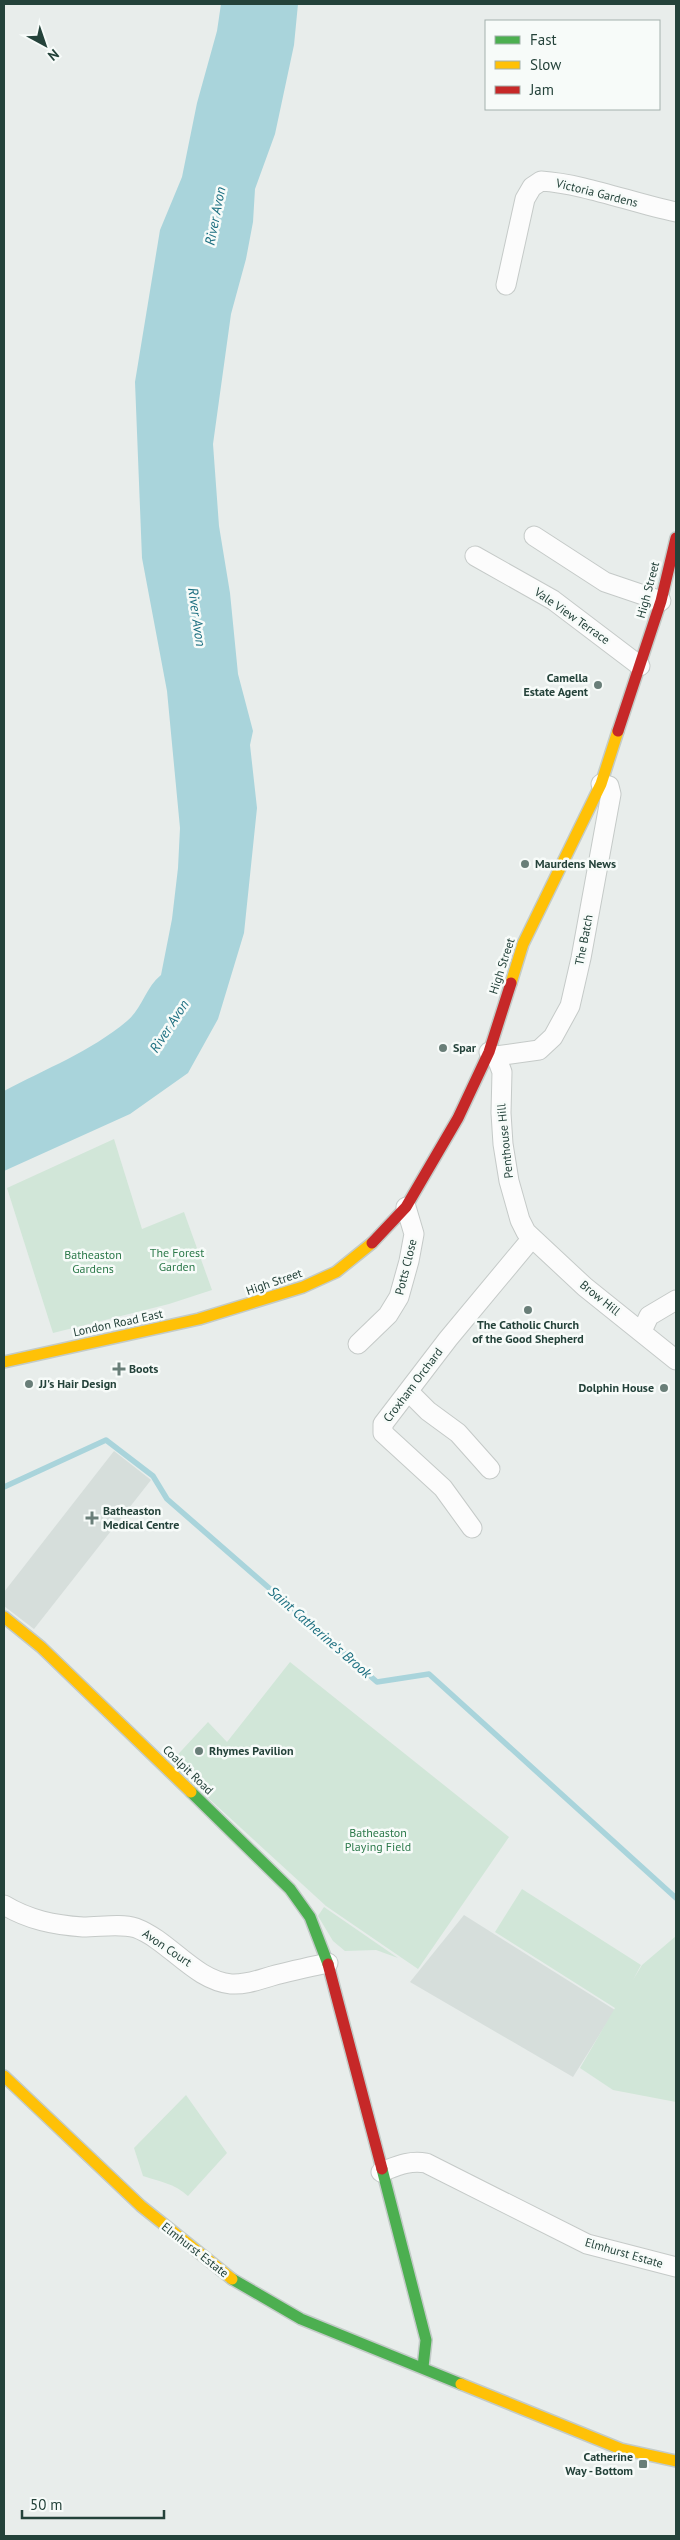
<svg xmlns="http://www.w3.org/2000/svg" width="680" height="2540" font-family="'PT Sans',sans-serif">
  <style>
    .built { fill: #d6dedb }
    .green { fill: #d1e6d8 }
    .water { fill: #a9d4db }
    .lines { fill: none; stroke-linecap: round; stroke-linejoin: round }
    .stream { stroke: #a9d4db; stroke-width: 5.5 }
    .street-casing { stroke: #c5cac8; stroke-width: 21 }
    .fast-casing { stroke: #c3cbc8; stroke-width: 14 }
    .slow-casing { stroke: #c3cbc8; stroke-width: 14 }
    .jam-casing { stroke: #c3cbc8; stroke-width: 14 }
    .street { stroke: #fcfcfc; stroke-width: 19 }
    .fast { stroke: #4caf50; stroke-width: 11 }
    .slow { stroke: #ffc107; stroke-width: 11 }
    .jam { stroke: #c62828; stroke-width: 11 }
    .poi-dot { fill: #697e78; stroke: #f7fbf9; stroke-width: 2 }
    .labels { text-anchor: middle; stroke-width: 5; stroke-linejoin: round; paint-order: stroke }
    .street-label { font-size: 12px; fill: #24423a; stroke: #f7fbf9 }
    .poi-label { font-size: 12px; font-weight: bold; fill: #24423a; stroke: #f7fbf9; text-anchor: start }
    .park-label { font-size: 12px; fill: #2d7a4b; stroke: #f7fbf9 }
    .water-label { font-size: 14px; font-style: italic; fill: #1c6f80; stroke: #f7fbf9 }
  </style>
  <rect width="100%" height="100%" fill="#e8edeb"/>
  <g class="built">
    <polygon points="114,1451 151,1480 34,1629 4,1606 4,1592"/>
    <polygon points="464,1915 615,2010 573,2077 410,1982"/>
  </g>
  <g class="green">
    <polygon points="114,1139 142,1229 184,1212 212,1290 169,1304 53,1333 7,1188"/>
    <polygon points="290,1662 509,1837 418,1969 326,1906 170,1763 208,1722 227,1742"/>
    <polygon points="522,1889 641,1965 633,1980 642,1965 676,1936 676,2102 613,2090 580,2068 615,2008 495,1932"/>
    <polygon points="324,1907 398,1958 376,1950 345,1951 333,1941 318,1916"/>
    <path d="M186,2095l41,58 -39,43c-14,-13 -28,-14 -45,-20l-9,-28z"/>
  </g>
  <path class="water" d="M221,4h77l-4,41 -19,89 -20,55 -2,33 -7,37 -15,55 -18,130 6,82 11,67 8,81 15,57 -3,14 7,63 -13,125 -26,86 -30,54 -58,41 -126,57v-80c41,-22 86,-39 123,-70 15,-12 18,-33 34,-46l11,-56 6,-51 2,-40 -13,-137 -25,-133 -7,-176 25,-152 22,-53 15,-74 20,-72z"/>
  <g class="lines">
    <polyline class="stream" points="4,1487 106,1440 153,1476 167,1499 377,1682 429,1674 676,1898"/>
    <g class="street-casing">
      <g id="street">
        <path d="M506,285l19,-86 7,-12 9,-6c44,3 91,22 135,31"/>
        <polyline points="534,536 605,582 661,601"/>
        <polyline points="475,556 553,600 640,666"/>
        <polyline points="489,1052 496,1056 502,1072 501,1113 503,1144 509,1181 520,1220 526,1232 585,1287 676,1360"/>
        <polyline points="496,1056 539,1050 553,1037 570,1006 581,958 611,794 609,786 601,784"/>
        <polyline points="642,1331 649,1316 676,1300"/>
        <polyline points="358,1344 388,1315 399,1297 409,1261 414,1234 406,1207"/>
        <polyline points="409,1392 428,1411 458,1433 490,1469"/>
        <polyline points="472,1528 443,1488 383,1433 383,1424 448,1339 532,1238"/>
        <path d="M4,1905c25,15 50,20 79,22 18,0 37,-4 53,1 34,13 58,52 95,56 15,1 27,-4 41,-8 18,-5 37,-9 56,-13"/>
        <path d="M381,2172c16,-6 28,-12 45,-9l161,81 89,23"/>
      </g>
    </g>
    <g class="fast-casing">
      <g id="fast">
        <polyline points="191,1792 290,1889 310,1917 328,1964"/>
        <polyline points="382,2169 426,2340 423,2367"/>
        <polyline points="232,2279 301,2319 461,2384"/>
      </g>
    </g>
    <g class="slow-casing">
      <g id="slow">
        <polyline points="511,983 523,944 601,784 618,731"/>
        <polyline points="4,1362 199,1319 303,1287 336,1272 372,1243"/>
        <polyline points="4,1617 41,1647 191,1792"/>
        <polyline points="4,2076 141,2206 232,2279"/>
        <polyline points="461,2384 621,2449 676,2461"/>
      </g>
    </g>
    <g class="jam-casing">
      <g id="jam">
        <polyline points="618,731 661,601 676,538"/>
        <polyline points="372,1243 406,1207 458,1118 489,1052 511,983"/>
        <polyline points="328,1964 382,2169"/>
      </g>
    </g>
    <use href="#street" class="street"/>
    <use href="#fast" class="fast"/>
    <use href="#slow" class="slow"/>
    <use href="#jam" class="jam"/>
  </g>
  <g class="poi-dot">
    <circle cx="598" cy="685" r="5"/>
    <circle cx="525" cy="864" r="5"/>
    <circle cx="443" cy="1048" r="5"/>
    <circle cx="528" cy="1310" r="5"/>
    <path d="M116.5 1361.5h5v5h5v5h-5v5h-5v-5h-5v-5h5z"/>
    <circle cx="29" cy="1384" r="5"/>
    <circle cx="664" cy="1388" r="5"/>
    <path d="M89.5 1510.5h5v5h5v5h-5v5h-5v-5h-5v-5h5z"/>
    <circle cx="199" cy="1751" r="5"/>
    <rect x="638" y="2459" width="10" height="10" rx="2.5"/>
  </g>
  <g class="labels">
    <g class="street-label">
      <text transform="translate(597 193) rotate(14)" y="4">Victoria Gardens</text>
      <text transform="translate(648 590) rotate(-75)" y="4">High Street</text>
      <text transform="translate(572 616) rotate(35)" y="4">Vale View Terrace</text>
      <text transform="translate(584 940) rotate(-79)" y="4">The Batch</text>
      <text transform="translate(502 966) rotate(-72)" y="4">High Street</text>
      <text transform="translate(505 1141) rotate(-96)" y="4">Penthouse Hill</text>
      <text transform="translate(406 1267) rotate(-76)" y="4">Potts Close</text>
      <text transform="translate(274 1282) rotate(-19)" y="4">High Street</text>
      <text transform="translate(600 1298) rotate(39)" y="4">Brow Hill</text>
      <text transform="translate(118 1323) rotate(-12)" y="4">London Road East</text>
      <text transform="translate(413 1385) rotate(-53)" y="4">Croxham Orchard</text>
      <text transform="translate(188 1770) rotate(44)" y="4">Coalpit Road</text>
      <text transform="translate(167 1948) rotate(34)" y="4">Avon Court</text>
      <text transform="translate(195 2250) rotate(38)" y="4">Elmhurst Estate</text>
      <text transform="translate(624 2253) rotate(16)" y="4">Elmhurst Estate</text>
    </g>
    <g class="poi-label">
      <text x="588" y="682" text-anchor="end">Camella<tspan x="588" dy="14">Estate Agent</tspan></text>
      <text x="535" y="868">Maurdens News</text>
      <text x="453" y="1052">Spar</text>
      <text x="528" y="1329" text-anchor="middle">The Catholic Church<tspan x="528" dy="14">of the Good Shepherd</tspan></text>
      <text x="129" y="1373">Boots</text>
      <text x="39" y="1388">JJ's Hair Design</text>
      <text x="654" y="1392" text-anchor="end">Dolphin House</text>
      <text x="103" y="1515">Batheaston<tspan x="103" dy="14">Medical Centre</tspan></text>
      <text x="209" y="1755">Rhymes Pavilion</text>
      <text x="633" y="2461" text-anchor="end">Catherine<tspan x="633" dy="14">Way - Bottom</tspan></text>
    </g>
    <g class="park-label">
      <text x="177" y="1257">The Forest<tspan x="177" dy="14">Garden</tspan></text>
      <text x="93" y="1259">Batheaston<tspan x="93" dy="14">Gardens</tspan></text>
      <text x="378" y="1837">Batheaston<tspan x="378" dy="14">Playing Field</tspan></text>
    </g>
    <g class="water-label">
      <text transform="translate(215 216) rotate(-79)" y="5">River Avon</text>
      <text transform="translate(197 617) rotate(82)" y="5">River Avon</text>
      <text transform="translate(169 1026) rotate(-57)" y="5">River Avon</text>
      <text transform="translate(320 1632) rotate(41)" y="5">Saint Catherine's Brook</text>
    </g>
  </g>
  <rect width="680" height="2540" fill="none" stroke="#24423a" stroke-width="10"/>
  <rect x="485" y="20" width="175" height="90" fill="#f7fbf9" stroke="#a3b1ad"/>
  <rect x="495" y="36" width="25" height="8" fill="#4caf50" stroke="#a3b1ad"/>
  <text x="530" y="45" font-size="15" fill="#24423a">Fast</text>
  <rect x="495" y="61" width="25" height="8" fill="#ffc107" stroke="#a3b1ad"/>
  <text x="530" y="70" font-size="15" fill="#24423a">Slow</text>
  <rect x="495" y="86" width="25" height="8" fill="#c62828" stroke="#a3b1ad"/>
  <text x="530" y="95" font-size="15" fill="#24423a">Jam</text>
  <g transform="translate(45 45) rotate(140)" stroke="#f7fbf9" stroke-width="4" paint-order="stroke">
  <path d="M0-4L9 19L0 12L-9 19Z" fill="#24423a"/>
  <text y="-8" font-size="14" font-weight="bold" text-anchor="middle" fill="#24423a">N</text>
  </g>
  <path d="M22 2510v8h142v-8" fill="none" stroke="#24423a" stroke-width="2.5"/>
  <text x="30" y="2510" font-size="15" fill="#24423a" stroke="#f7fbf9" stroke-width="4" paint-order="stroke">50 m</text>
</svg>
